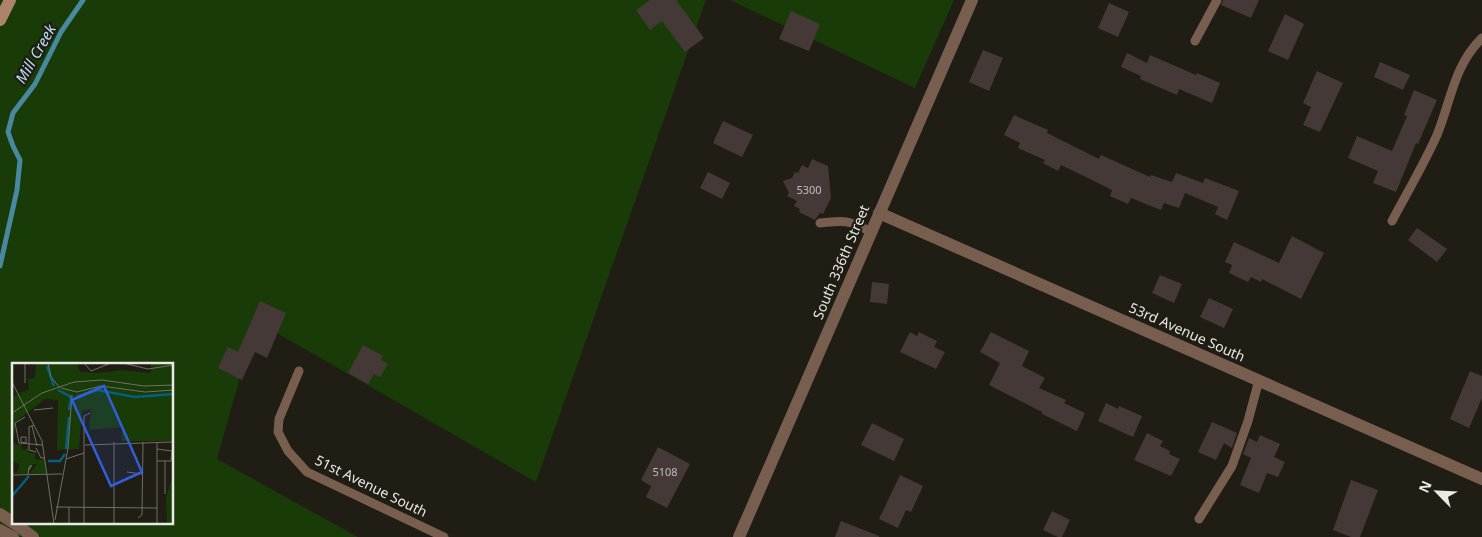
<svg xmlns="http://www.w3.org/2000/svg" width="1482" height="537" font-family="'Noto Sans',sans-serif">
  <style>
    .green { fill: #193b08; fill-rule: evenodd }
    .lines { fill: none; stroke-linecap: round; stroke-linejoin: round }
    .stream { stroke: #48899f; stroke-width: 5 }
    .building { fill: #453938 }
    .service { stroke: #785e4f; stroke-width: 9 }
    .minor { stroke: #785e4f; stroke-width: 12 }
    .tertiary { stroke: #785e4f; stroke-width: 12 }
    .secondary { stroke: #ad846b; stroke-width: 12 }
    .labels { text-anchor: middle; stroke-width: 4.5; stroke-linejoin: round; paint-order: stroke }
    .number-label { font-size: 11px; fill: #c1bdb8 }
    .street-label { font-size: 14px; fill: #eae9e3; stroke: #1f1d14 }
    .water-label { font-size: 15px; font-style: italic; fill: #b9dff3; stroke: #1f1d14 }
    .inset-river { fill: none; stroke: #036082; stroke-width: 2.5 }
    .inset-road { fill: none; stroke: #706f67; stroke-width: 1 }
    .view { fill: #325ed9; fill-opacity: 0.15; stroke: #325ed9; stroke-width: 2.5 }
    .inset-edge { fill: none; stroke: #eae9e3; stroke-width: 2.5 }
  </style>
  <rect width="100%" height="100%" fill="#1f1d14"/>
  <g class="green">
    <path d="M0,0h706l-170,482 -280,-161 -39,138 141,78h-358zM14,364h158v159h-158z"/>
    <polygon points="730,0 954,0 915,88"/>
  </g>
  <g class="lines">
    <polyline class="stream" points="0,266 17,190 20,160 13,146 8,132 13,113 35,84 61,32 83,0"/>
  </g>
  <g class="building">
    <polygon points="650,0 676,0 704,38 685,52 662,21 650,30 636,10"/>
    <polygon points="1223,0 1259,0 1251,18 1221,5"/>
    <polygon points="1109,3 1129,12 1118,37 1098,28"/>
    <polygon points="791,11 820,24 809,51 779,39"/>
    <polygon points="1285,14 1304,24 1288,60 1268,51"/>
    <polygon points="983,50 1003,58 989,91 969,82"/>
    <polygon points="1127,53 1147,63 1150,55 1196,75 1197,73 1220,83 1212,103 1179,89 1177,95 1140,79 1141,76 1121,67"/>
    <polygon points="1380,62 1410,75 1403,90 1374,77"/>
    <polygon points="1317,71 1343,83 1320,132 1303,125 1311,107 1303,103"/>
    <polygon points="1414,90 1437,100 1418,144 1416,143 1396,192 1373,183 1378,171 1348,158 1357,136 1392,151 1407,116 1404,115"/>
    <polygon points="1014,115 1048,130 1047,133 1099,159 1101,155 1150,177 1151,175 1172,182 1176,173 1203,183 1205,178 1239,191 1227,220 1215,214 1218,207 1185,193 1179,208 1164,203 1161,210 1131,198 1128,204 1110,196 1112,190 1090,179 1061,165 1058,171 1043,163 1045,160 1018,148 1020,143 1004,135"/>
    <polygon points="723,121 753,135 742,157 713,143"/>
    <polygon points="812,159 828,166 831,198 823,214 820,213 815,220 799,212 800,209 794,206 797,201 787,196 789,193 783,181 792,178 795,172 798,173 802,165 808,168"/>
    <polygon points="708,172 730,183 722,199 700,188"/>
    <polygon points="1417,228 1447,249 1437,262 1408,240"/>
    <polygon points="1292,236 1324,253 1301,299 1262,279 1261,282 1251,277 1248,282 1229,273 1232,265 1225,262 1234,242 1279,263"/>
    <polygon points="1160,275 1182,284 1174,303 1152,293"/>
    <polygon points="872,282 889,284 887,304 870,302"/>
    <polygon points="1209,298 1233,309 1224,328 1200,317"/>
    <polygon points="260,301 286,313 267,358 255,352 242,380 218,368 228,347 238,352"/>
    <polygon points="910,332 917,336 919,332 937,341 934,347 945,352 936,369 900,352"/>
    <polygon points="991,332 1029,351 1022,366 1045,378 1039,388 1066,400 1064,403 1085,413 1077,431 1042,414 1042,412 989,385 1000,363 980,352"/>
    <polygon points="363,345 383,356 381,360 388,364 380,377 374,374 368,384 348,373"/>
    <polygon points="1470,371 1482,376 1482,398 1469,428 1450,419"/>
    <polygon points="1106,403 1118,409 1119,406 1142,416 1133,437 1098,421"/>
    <polygon points="1212,422 1237,433 1232,448 1224,443 1216,460 1198,452"/>
    <polygon points="872,423 904,439 894,461 861,445"/>
    <polygon points="1147,433 1163,441 1160,446 1170,451 1169,454 1180,459 1171,476 1134,460"/>
    <polygon points="1260,435 1280,444 1274,457 1285,462 1278,477 1267,473 1259,493 1240,485 1251,458 1243,454 1249,438 1257,442"/>
    <polygon points="658,447 690,464 667,508 646,497 651,486 641,480"/>
    <polygon points="900,475 923,486 911,512 906,510 898,528 879,519"/>
    <polygon points="1351,480 1378,490 1360,537 1351,537 1333,530"/>
    <polygon points="1052,511 1070,520 1062,537 1058,537 1043,530"/>
    <polygon points="841,521 879,536 879,537 835,537"/>
  </g>
  <g class="lines">
    <g class="service">
      <polyline points="1195,41 1217,0"/>
      <path d="M1392,221c15,-28 32,-57 45,-86 14,-34 17,-70 45,-97"/>
      <path d="M820,223c24,-3 29,-3 51,9"/>
      <polyline points="299,371 279,419 278,432 288,451 307,472 444,537"/>
      <polyline points="1199,519 1232,466 1248,421 1259,380"/>
    </g>
    <g class="minor">
      <polyline points="879,213 1482,479"/>
      <polyline points="739,537 972,0"/>
    </g>
    <g class="tertiary">
      <polyline points="0,514 14,523"/>
      <polyline points="14,523 33,537"/>
      <polyline points="0,530 13,537"/>
    </g>
    <polyline class="secondary" points="0,20 10,0"/>
  </g>
  <g class="labels">
    <g class="number-label">
      <text x="809" y="194">5300</text>
      <text x="665" y="476">5108</text>
    </g>
    <g class="street-label">
      <text transform="translate(841 262) rotate(-67)" y="5">South 336th Street</text>
      <text transform="translate(1187 332) rotate(24)" y="5">53rd Avenue South</text>
      <text transform="translate(371 486) rotate(26)" y="5">51st Avenue South</text>
    </g>
    <g class="water-label">
      <text transform="translate(36 54) rotate(-60)" y="5">Mill Creek</text>
    </g>
  </g>
  <g transform="translate(12 363)">
    <rect width="161" height="161" fill="#1f1d14"/>
    <path d="M24,0h41l3,9 19,1 22,-3 30,3v-10h22v78h-51v-14l-33,3 2,-21 -9,2 -3,38 -22,1 1,-50 -13,-1 -30,23v11h-3v-36l17,-8 -1,-10 7,-1zM0,80l10,2 -1,4 4,1 3,-4 1,7h6v6l10,1 1,14h-17l8,-10h-6l-3,10 -15,-1 5,-2 1,-7 -7,-3zM161,112v49h-6l-1,-27z" fill="#193b08"/>
    <path class="inset-river" d="M35,3l7,20M46,27l13,7 -2,13M64,34l21,-7 38,7 39,-3M54,86l3,-32M36,98h12l5,-7M0,133l17,-20"/>
    <path class="inset-road" d="M36,0l3,14 9,11M72,0l7,8 20,-8M111,0l25,6 26,-4M0,19l30,59 12,83M13,20v-20M49,25l16,4 24,-6 44,6 29,-2M22,47l19,-2M0,50l30,-20 32,-11 28,-2 42,6 30,-1M22,62l-5,2v23l7,2M20,63l5,20M9,74h5v6l-5,-1zM7,80l-4,-20 10,-6M7,80l24,2M73,82l87,-3M24,85l5,10h4M145,86l15,2 -1,10h-14M54,96l18,-6M115,109l15,2M0,112l50,-1M16,112l1,-8 3,-2 -3,5M153,131v-33M44,144l101,1M57,144v17M126,155l4,-3 1,-73M43,157l13,-72 4,-53M72,161v-108l6,-3M102,161v-82M145,161v-82"/>
    <path class="view" d="M92,23l38,86 -31,14 -39,-86z"/>
    <rect width="161" height="161" class="inset-edge"/>
  </g>
  <g transform="translate(1437 492) rotate(294)" stroke="#1f1d14" stroke-width="4" paint-order="stroke">
  <path d="M0-4L9 19L0 12L-9 19Z" fill="#eae9e3"/>
  <text y="-8" font-size="14" font-weight="bold" text-anchor="middle" fill="#eae9e3">N</text>
  </g>
</svg>
